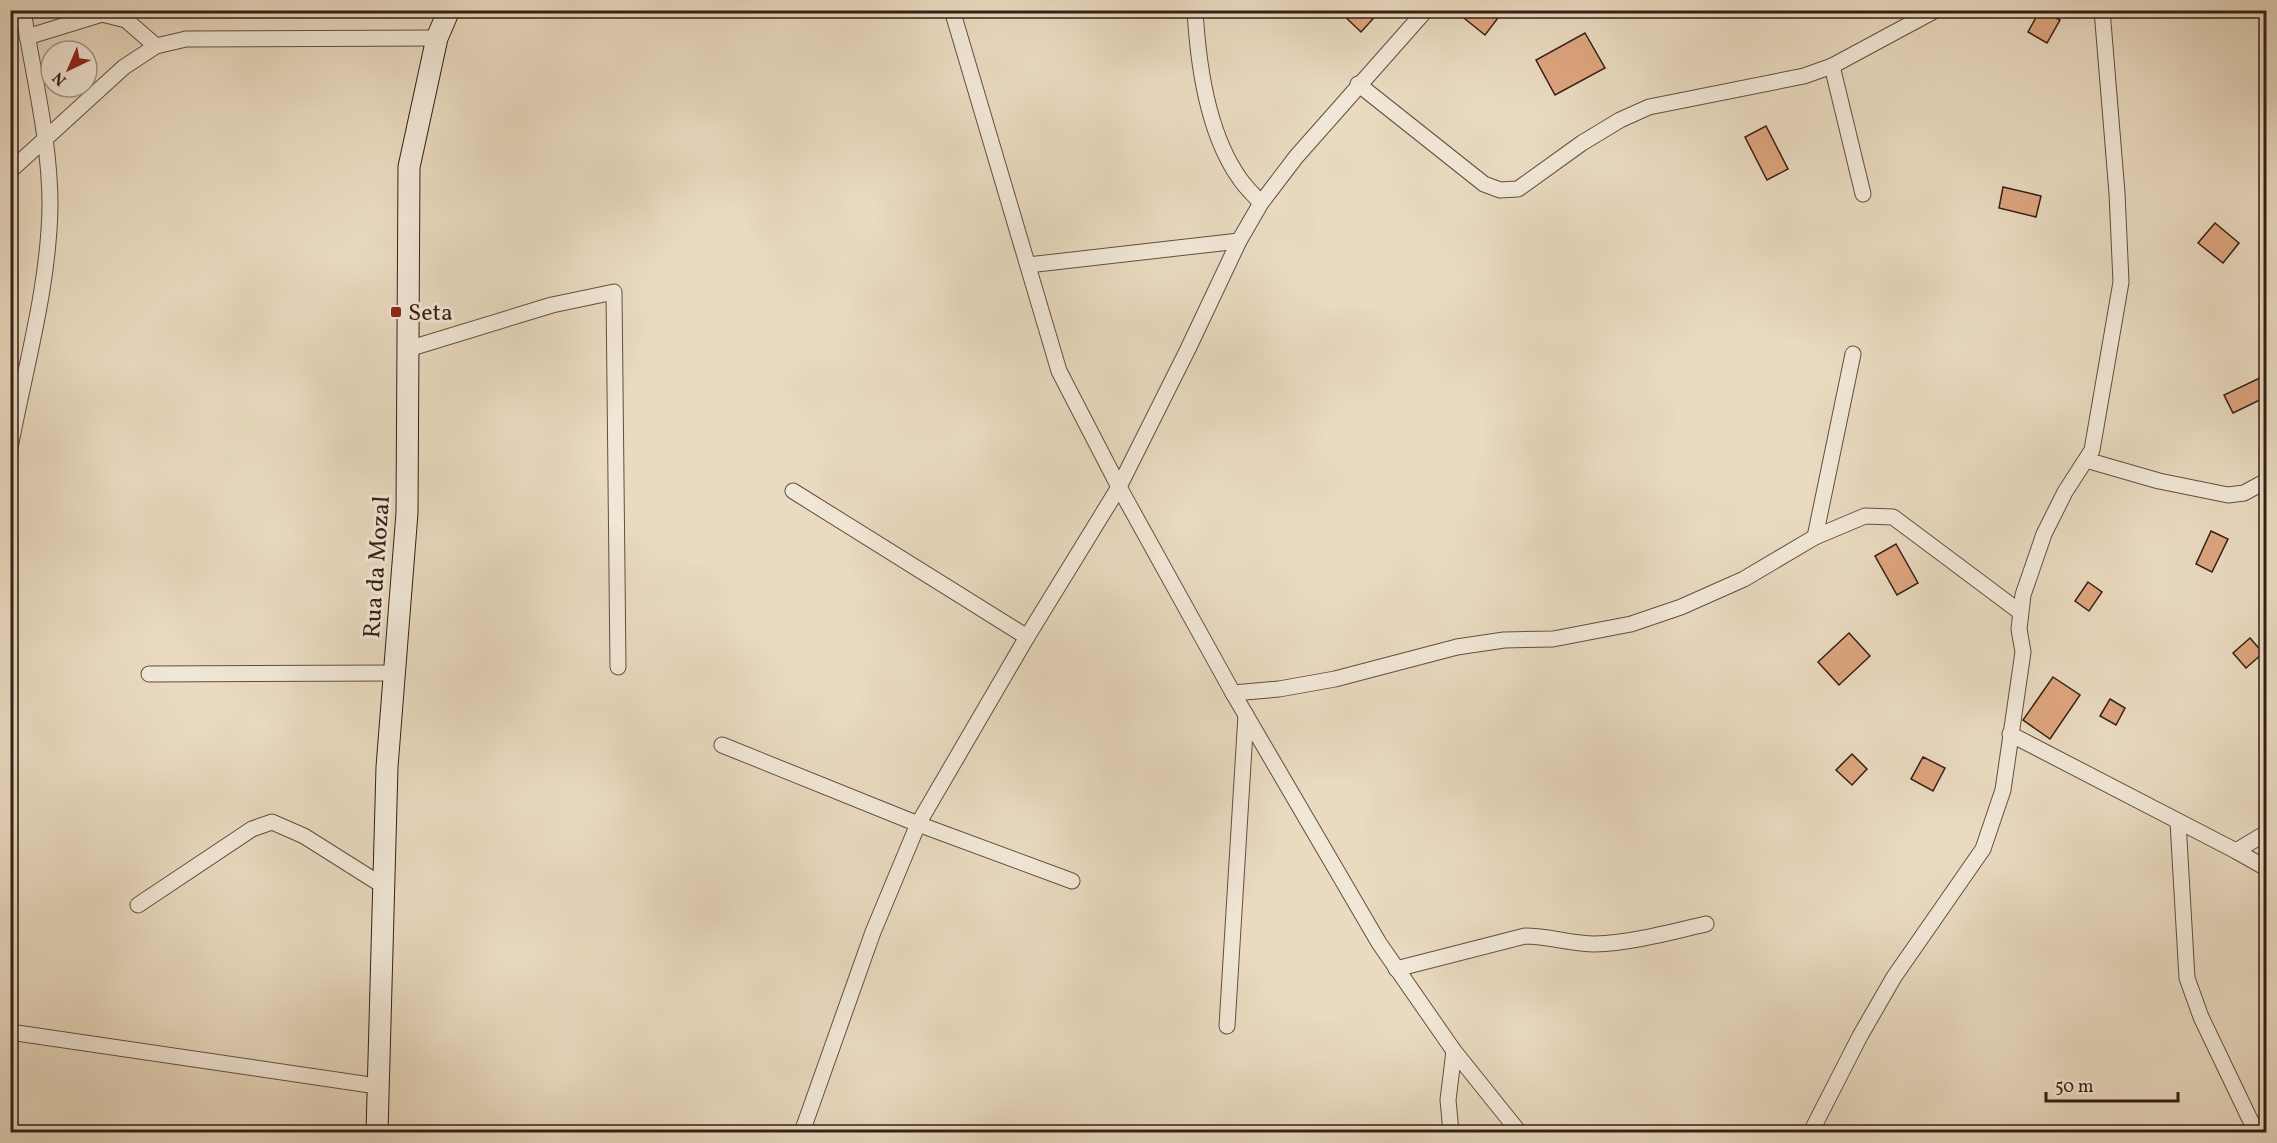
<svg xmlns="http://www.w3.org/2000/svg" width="2277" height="1143" font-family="Vollkorn,serif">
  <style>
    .building { fill: #dda57f; stroke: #361f15; stroke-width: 1.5 }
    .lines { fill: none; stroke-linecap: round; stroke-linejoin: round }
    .minor-casing { stroke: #634e40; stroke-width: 17 }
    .secondary-casing { stroke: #361f15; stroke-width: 23 }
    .minor { stroke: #f1e7d6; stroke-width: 15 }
    .secondary { stroke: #f1e7d6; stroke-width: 21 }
    .poi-dot { fill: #8f2418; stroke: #f1e7d6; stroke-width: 2 }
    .labels { text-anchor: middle; stroke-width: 6; stroke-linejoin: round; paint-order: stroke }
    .poi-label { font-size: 24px; fill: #361f15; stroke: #f1e7d6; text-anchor: start }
    .street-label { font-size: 24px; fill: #361f15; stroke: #f1e7d6 }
  </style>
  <rect width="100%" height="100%" fill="#e9dac0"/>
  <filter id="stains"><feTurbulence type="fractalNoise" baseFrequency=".00333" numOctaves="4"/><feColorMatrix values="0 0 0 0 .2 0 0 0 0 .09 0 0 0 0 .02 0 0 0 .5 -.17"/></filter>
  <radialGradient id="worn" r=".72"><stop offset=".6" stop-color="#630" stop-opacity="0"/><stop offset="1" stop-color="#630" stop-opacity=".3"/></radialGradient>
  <g class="building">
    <polygon points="1338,10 1381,10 1361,32"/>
    <polygon points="1454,10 1504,10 1485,35"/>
    <polygon points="2040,10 2060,20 2047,43 2028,32"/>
    <polygon points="1585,33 1605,68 1555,95 1536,60"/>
    <polygon points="1766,126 1788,169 1767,180 1745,137"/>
    <polygon points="2003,187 2041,196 2036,217 1999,208"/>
    <polygon points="2215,223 2239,243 2223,263 2198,243"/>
    <polygon points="2266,375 2266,397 2233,413 2224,395"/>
    <polygon points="2211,531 2228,539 2212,572 2196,564"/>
    <polygon points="1896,544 1918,583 1897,595 1875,556"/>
    <polygon points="2088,582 2102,592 2089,611 2075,601"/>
    <polygon points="1849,633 1870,656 1839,685 1818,662"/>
    <polygon points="2250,638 2263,653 2246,668 2233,653"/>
    <polygon points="2053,677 2080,695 2050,739 2023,720"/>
    <polygon points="2110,699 2125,708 2116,725 2100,716"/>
    <polygon points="1852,754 1867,769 1852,785 1836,770"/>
    <polygon points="1923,757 1945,768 1933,791 1911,779"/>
  </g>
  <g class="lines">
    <g class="minor-casing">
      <g id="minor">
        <polyline points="952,10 1059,371 1119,487 1233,693 1379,943 1454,1051 1519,1132"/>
        <path d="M1195,10c3,55 12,123 45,169 6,9 14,16 21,24"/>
        <polyline points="27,37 102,14 126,20 156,46"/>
        <polyline points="1832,66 1863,194"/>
        <polyline points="1358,84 1484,184 1500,190 1518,189 1582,143 1620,120 1649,107 1804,76 1832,66 1936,10"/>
        <polyline points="10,171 124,67 156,46 186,39 437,38"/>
        <polyline points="1028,265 1239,241"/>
        <polyline points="408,349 552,305 614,292 618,667"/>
        <path d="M10,448c15,-80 39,-161 40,-243 0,-65 -17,-131 -27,-195"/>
        <polyline points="2086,460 2159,481 2228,495 2244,493 2266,481"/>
        <polyline points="793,491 1027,637"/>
        <polyline points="1815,537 1853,354"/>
        <polyline points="149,674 394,673"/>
        <polyline points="1233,693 1279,689 1335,679 1457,647 1504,640 1553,639 1631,624 1681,607 1744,579 1815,537 1865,516 1893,517 2020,612"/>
        <polyline points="2010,734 2236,851 2266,833"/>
        <polyline points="722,745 918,824 1072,881"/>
        <polyline points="2178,822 2187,978 2201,1017 2256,1132"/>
        <polyline points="2236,851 2266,868"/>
        <polyline points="138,905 252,829 272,822 304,836 385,887"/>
        <path d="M1396,969l129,-33c24,0 47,8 70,8 37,-1 75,-12 111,-20"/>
        <polyline points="1227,1026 1246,715"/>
        <polyline points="10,1032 377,1086"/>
        <polyline points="802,1132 873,932 918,824 1027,637 1119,487 1188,349 1239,241 1261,203 1296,157 1426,10"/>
        <polyline points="1451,1132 1448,1100 1454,1051"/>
        <polyline points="1811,1132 1860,1036 1894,977 1983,849 2003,790 2023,652 2019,629 2023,595 2044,534 2065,492 2092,450 2121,282 2117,193 2102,10"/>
      </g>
    </g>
    <g class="secondary-casing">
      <polyline id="secondary" points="377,1132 387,767 407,513 409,167 437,38 449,10"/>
    </g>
    <use href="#minor" class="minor"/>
    <use href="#secondary" class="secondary"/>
  </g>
  <rect class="poi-dot" x="390" y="306" width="12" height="12" rx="3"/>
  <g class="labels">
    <g class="poi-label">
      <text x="408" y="320">Seta</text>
    </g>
    <g class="street-label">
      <text transform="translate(376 567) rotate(-86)" y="8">Rua da Mozal</text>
    </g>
  </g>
  <rect width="2277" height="1143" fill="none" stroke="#e9dac0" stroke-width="36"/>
  <rect x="12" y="12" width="2253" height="1119" fill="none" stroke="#361f15" stroke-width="3"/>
  <rect x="18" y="18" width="2241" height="1107" fill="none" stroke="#361f15" stroke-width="1.5"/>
  <g transform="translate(69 69) rotate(224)"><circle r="28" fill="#f1e7d6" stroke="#a69789" stroke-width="1.5"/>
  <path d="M0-4.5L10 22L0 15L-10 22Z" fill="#8f2418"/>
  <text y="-9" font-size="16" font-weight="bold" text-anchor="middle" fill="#361f15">N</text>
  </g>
  <path d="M2046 1092v9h132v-9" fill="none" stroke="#361f15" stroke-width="3"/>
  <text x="2055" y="1092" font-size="18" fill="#361f15" stroke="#f1e7d6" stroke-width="4.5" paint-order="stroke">50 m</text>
  <rect width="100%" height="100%" filter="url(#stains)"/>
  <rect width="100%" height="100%" fill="url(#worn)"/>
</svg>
